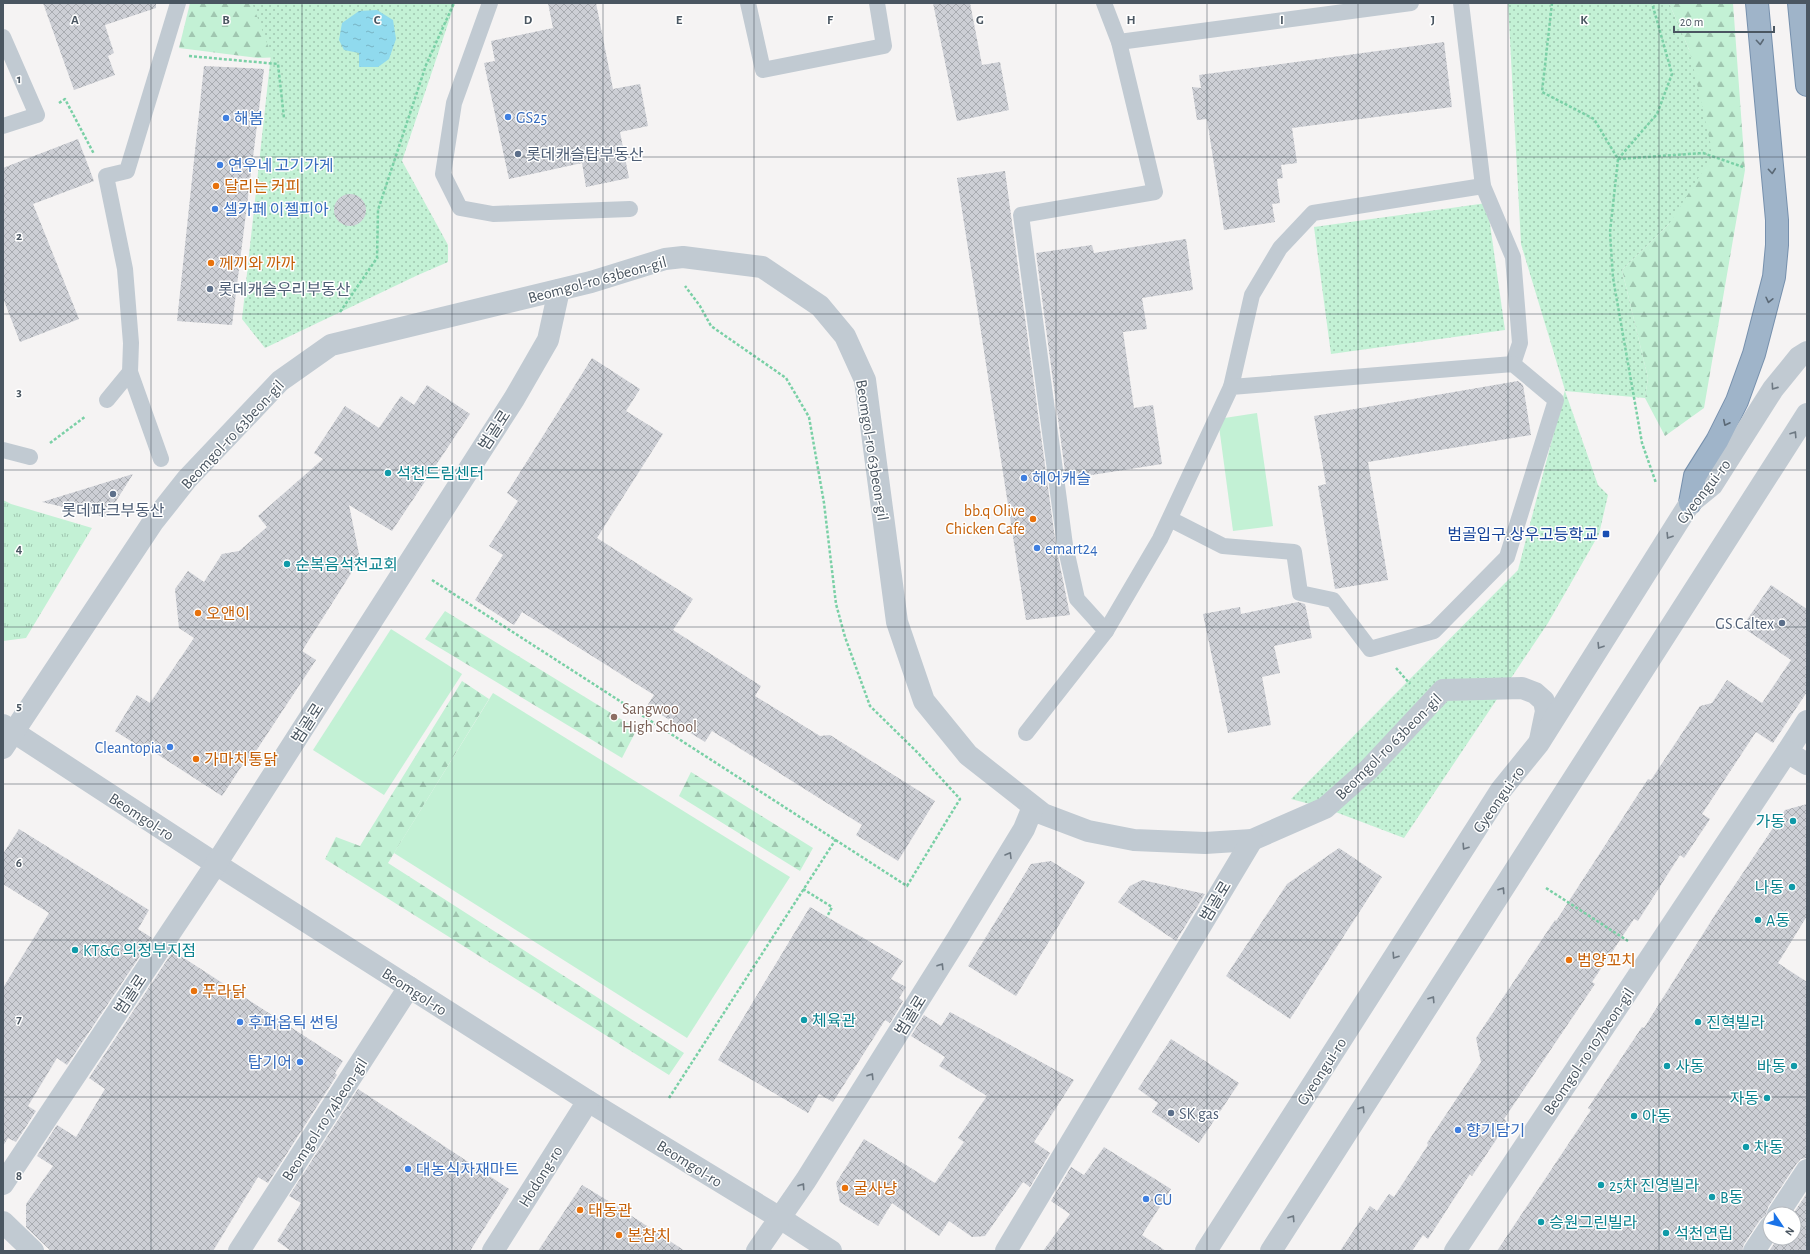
<svg xmlns="http://www.w3.org/2000/svg" width="1810" height="1254" font-family="'Alegreya Sans','Noto Sans KR',sans-serif">
  <style>
    .grass { fill: url(#grass-tufts) }
    .forest { fill: url(#forest-firs) }
    .park { fill: url(#park-dots) }
    .garden { fill: #c3f1d5 }
    .water { fill: url(#water-ripples) }
    .building { fill: url(#building-cross-hatch) }
    .lines { fill: none; stroke-linecap: round; stroke-linejoin: round }
    .trunk-casing { stroke: #7690ad; stroke-width: 24 }
    .path { stroke: #7ad0a6; stroke-width: 2.5; stroke-dasharray: 3 2; stroke-linecap: butt }
    .service { stroke: #c1cad2; stroke-width: 16 }
    .minor { stroke: #c1cad2; stroke-width: 22 }
    .tertiary { stroke: #c1cad2; stroke-width: 22 }
    .trunk { stroke: #9fb4c9; stroke-width: 22 }
    .oneway { stroke: #5b6976 }
    .oneway2 { stroke: #6e7983 }
    .grid { fill: none; stroke: #4a5661; stroke-width: 1; stroke-opacity: 0.55 }
    .shop-dot { fill: #3f7fe0; stroke: #fff; stroke-width: 1.5 }
    .service-dot { fill: #5c6f8a; stroke: #fff; stroke-width: 1.5 }
    .food-dot { fill: #e8710a; stroke: #fff; stroke-width: 1.5 }
    .culture-dot { fill: #0f9aa8; stroke: #fff; stroke-width: 1.5 }
    .transit-dot { fill: #1a4fb4; stroke: #fff; stroke-width: 1.5 }
    .education-dot { fill: #8d6e63; stroke: #fff; stroke-width: 1.5 }
    .labels { text-anchor: middle; stroke-width: 3; stroke-linejoin: round; paint-order: stroke }
    .shop-label { font-size: 16px; fill: #366cbe; stroke: #fff; text-anchor: start }
    .service-label { font-size: 16px; fill: #4e5e75; stroke: #fff; text-anchor: start }
    .food-label { font-size: 16px; fill: #c56008; stroke: #fff; text-anchor: start }
    .street-label { font-size: 16px; fill: #4a5661; stroke: #fff }
    .culture-label { font-size: 16px; fill: #0d838f; stroke: #fff; text-anchor: start }
    .transit-label { font-size: 16px; fill: #164399; stroke: #fff; text-anchor: end }
    .education-label { font-size: 16px; fill: #785e54; stroke: #fff; text-anchor: start }
    .grid-label { font-size: 13px; text-anchor: middle; font-weight: bold; fill: #4a5661; stroke: #fff; stroke-width: 3; stroke-linejoin: round; paint-order: stroke }
  </style>
  <defs>
    <pattern id="grass-tufts" width="24" height="20" patternUnits="userSpaceOnUse"><rect width="24" height="20" fill="#c3f1d5"/><path d="M3 7l-1-3M5 7V3M7 7l1-3M15 17l-1-3M17 17v-4M19 17l1-3" fill="none" stroke="#a0c6b0"/></pattern>
    <pattern id="forest-firs" width="22" height="20" patternUnits="userSpaceOnUse"><rect width="22" height="20" fill="#c3f1d5"/><path d="M5 1l3.5 6h-7zM16 11l3.5 6h-7z" fill="#a0c6b0"/></pattern>
    <pattern id="park-dots" width="8" height="8" patternUnits="userSpaceOnUse"><rect width="8" height="8" fill="#c3f1d5"/><path d="M2 2h.1M6 6h.1" fill="none" stroke="#a0c6b0" stroke-width="1.8" stroke-linecap="round"/></pattern>
    <pattern id="water-ripples" width="26" height="14" patternUnits="userSpaceOnUse"><rect width="26" height="14" fill="#90daee"/><path d="M2 4q2-2 4 0t4 0M15 11q2-2 4 0t4 0" fill="none" stroke="#78b4c4"/></pattern>
    <pattern id="building-cross-hatch" width="8" height="8" patternUnits="userSpaceOnUse"><rect width="8" height="8" fill="#cdcfd5"/><path d="M0 0l8 8M0 8l8-8" fill="none" stroke="#a8abb0"/></pattern>
  </defs>
  <rect width="100%" height="100%" fill="#f5f3f3"/>
  <polygon class="grass" points="3,500 11,504 92,528 26,638 3,641"/>
  <g class="forest">
    <polygon points="190,3 279,3 284,57 258,58 179,48"/>
    <polygon points="1669,3 1733,3 1745,170 1704,408 1665,436 1645,398 1648,378 1622,270 1669,224 1690,52"/>
    <polygon points="445,611 637,729 622,758 425,639"/>
    <polygon points="462,681 489,699 388,863 684,1053 669,1075 325,859 336,837 360,846"/>
    <polygon points="691,772 813,848 800,871 679,796"/>
  </g>
  <g class="park">
    <polygon points="252,3 455,3 402,161 448,245 448,262 418,275 265,348 242,319 271,54"/>
    <polygon points="1508,3 1669,3 1690,52 1713,155 1669,224 1622,270 1648,378 1645,398 1565,391 1598,485 1608,495 1599,534 1548,623 1404,838 1325,808 1291,799 1518,570 1565,390 1521,244"/>
    <polygon points="1487,203 1505,330 1331,354 1314,227"/>
  </g>
  <g class="garden">
    <polygon points="1257,413 1273,526 1233,531 1218,419"/>
    <polygon points="391,629 462,674 384,795 313,750"/>
    <polygon points="493,693 790,877 687,1038 394,853"/>
  </g>
  <polygon class="water" points="377,10 393,20 396,39 389,59 378,67 359,67 359,53 344,50 339,40 342,23 359,11"/>
  <g class="building">
    <polygon points="43,3 156,3 156,8 105,25 114,53 108,56 115,75 74,90"/>
    <polygon points="548,3 596,3 613,89 640,84 648,126 620,132 629,178 586,187 582,163 509,179 484,63 495,61 491,41 553,28"/>
    <polygon points="933,3 970,3 982,65 1000,62 1009,110 957,121"/>
    <polygon points="1444,42 1452,107 1292,128 1297,163 1281,165 1283,178 1277,179 1280,203 1272,204 1275,222 1224,230 1207,119 1197,120 1192,87 1201,88 1199,75"/>
    <polygon points="204,66 264,69 232,325 177,321"/>
    <polygon points="78,139 94,181 33,204 79,319 20,342 3,298 3,168"/>
    <polygon points="1005,171 1056,546 1070,615 1026,620 957,178"/>
    <circle cx="350" cy="210" r="16"/>
    <polygon points="1186,239 1193,290 1142,298 1147,329 1123,332 1134,408 1153,405 1162,464 1066,479 1036,253 1092,245 1094,253"/>
    <polygon points="592,358 640,389 626,411 663,434 597,538 693,599 673,630 761,686 755,696 820,736 830,735 935,801 898,861 856,835 862,825 712,731 705,742 647,706 654,695 522,612 514,625 475,600 503,555 489,546 518,501 507,493"/>
    <polygon points="1518,381 1523,385 1531,435 1368,462 1388,580 1335,589 1318,486 1326,484 1314,416"/>
    <polygon points="427,385 470,414 392,531 349,505 360,559 302,651 316,660 248,763 245,761 222,796 143,745 142,748 115,731 137,695 150,703 194,638 179,628 175,589 188,571 204,582 222,554 239,551 267,527 258,516 323,459 314,453 345,406 379,428 401,396 414,405"/>
    <polygon points="133,474 106,517 42,502"/>
    <polygon points="1771,585 1807,609 1807,692 1773,743 1756,732 1702,814 1710,819 1684,858 1680,855 1638,921 1634,919 1592,982 1595,984 1504,1119 1508,1122 1472,1176 1470,1174 1428,1239 1423,1235 1412,1251 1340,1251 1370,1206 1377,1211 1389,1194 1394,1197 1428,1145 1427,1143 1481,1062 1476,1038 1555,920 1556,921 1648,779 1651,780 1700,706 1712,703 1727,680 1762,703 1791,660 1742,627"/>
    <polygon points="1298,602 1305,604 1312,638 1274,646 1280,673 1262,677 1271,725 1228,733 1203,614 1240,607 1241,614"/>
    <polygon points="1807,804 1807,916 1778,963 1807,982 1807,1158 1801,1159 1797,1163 1768,1207 1766,1215 1760,1220 1744,1244 1742,1251 1497,1251 1591,1110 1588,1108 1642,1027 1644,1028 1718,910 1785,810"/>
    <polygon points="19,829 149,910 138,929 152,938 67,1065 57,1058 28,1106 36,1111 16,1142 8,1138 3,1146 3,988 49,913 3,884 3,854"/>
    <polygon points="1339,848 1382,877 1290,1019 1226,976 1287,884"/>
    <polygon points="1051,861 1085,882 1016,996 968,966 1031,864"/>
    <polygon points="1142,880 1205,894 1176,941 1118,902 1130,886"/>
    <polygon points="810,907 903,961 891,979 906,987 899,998 903,1001 890,1023 885,1020 833,1102 819,1094 808,1113 718,1060"/>
    <polygon points="173,951 343,1061 335,1073 337,1075 268,1183 258,1177 213,1251 51,1251 26,1227 26,1204 53,1166 37,1156 57,1125 76,1137 105,1089 89,1078"/>
    <polygon points="950,1012 1074,1080 1034,1142 1050,1153 1030,1187 1023,1182 985,1236 972,1237 949,1221 939,1236 892,1203 878,1226 840,1202 836,1183 864,1139 935,1183 964,1142 958,1138 987,1096 939,1066 945,1057 911,1036 924,1015 941,1026"/>
    <polygon points="1171,1039 1239,1083 1199,1143 1152,1112 1158,1103 1138,1089"/>
    <polygon points="358,1089 509,1189 470,1251 291,1251 277,1241 301,1203 289,1196"/>
    <polygon points="1104,1147 1171,1189 1142,1235 1166,1251 1043,1251 1070,1214 1051,1201 1071,1167 1084,1175"/>
    <polygon points="582,1185 618,1207 685,1251 538,1251"/>
    <polygon points="1807,1193 1807,1251 1769,1251 1778,1238 1794,1238 1793,1214"/>
  </g>
  <g class="lines">
    <g class="trunk-casing">
      <g id="trunk">
        <polyline points="1799,3 1807,85"/>
        <polyline points="1690,503 1695,476 1717,441 1737,401 1754,354 1774,277 1777,245 1777,220 1757,3"/>
      </g>
    </g>
    <g class="path">
      <polyline points="1552,3 1542,92 1594,119 1618,159 1610,232 1613,278 1642,443 1656,483"/>
      <polyline points="189,56 278,64 284,118"/>
      <polyline points="59,103 65,99 94,154"/>
      <polyline points="1618,159 1657,114 1672,74 1652,3"/>
      <polyline points="1618,159 1703,153 1743,167"/>
      <polyline points="340,312 377,258 378,210 426,65 454,3"/>
      <polyline points="50,443 86,416"/>
      <polyline points="432,580 907,886 960,799 917,752 870,706 845,637 836,604 824,503 809,417 786,378 711,326 700,306 685,286"/>
      <polyline points="1396,668 1410,684"/>
      <polyline points="1546,888 1628,941"/>
      <polyline points="803,889 832,907 827,917"/>
      <polyline points="669,1098 836,839"/>
    </g>
    <g class="service">
      <polyline points="490,3 454,103 443,174 460,208 493,214 630,209"/>
      <polyline points="748,3 763,70 884,46 877,3"/>
      <polyline points="1461,3 1483,186 1513,257 1520,343 1513,364"/>
      <polyline points="3,37 37,115 3,126"/>
      <polyline points="1119,42 1411,3"/>
      <polyline points="1231,387 1252,295 1280,248 1313,213 1483,186"/>
      <polyline points="107,400 130,372"/>
      <polyline points="3,450 30,457"/>
      <polyline points="161,459 130,372 131,343 125,269 106,176 127,171 178,3"/>
      <polyline points="1106,631 1160,539 1231,387 1513,364 1556,400 1507,557 1434,631 1370,649 1333,600 1300,593 1294,552 1223,546 1170,519"/>
      <polyline points="1026,733 1106,631 1077,599 1065,545 1021,215 1155,192 1119,42 1104,3"/>
    </g>
    <g class="minor">
      <polyline points="3,725 216,864 588,1101 780,1218 831,1251"/>
      <polyline points="3,748 153,522 187,479 280,381 331,345 591,282 665,259 683,257 762,267 820,306 845,336 865,380 897,622 924,701 968,755 1043,814 1088,831 1134,840 1205,843 1252,840 1325,808 1369,769 1443,690 1522,688 1535,693 1544,701 1546,711 1540,740"/>
      <polyline points="1787,752 1807,721"/>
      <polyline points="3,1184 216,864 514,399 548,340 559,290"/>
      <polyline points="1778,1214 1807,1170"/>
      <polyline points="3,1222 33,1251"/>
      <polyline points="239,1251 409,987"/>
      <polyline points="493,1251 588,1101"/>
      <polyline points="757,1251 806,1180 957,939 1024,829 1033,807"/>
      <polyline points="1006,1251 1252,840"/>
      <polyline points="1455,1251 1787,752 1807,764"/>
      <polyline points="1754,1251 1770,1227"/>
    </g>
    <g class="tertiary">
      <polyline points="1206,1251 1501,790 1539,743 1690,503 1712,485 1773,389 1799,357 1807,352"/>
      <polyline points="1271,1251 1807,414"/>
    </g>
    <use href="#trunk" class="trunk"/>
  </g>
  <defs><path id="oneway-chevron" d="M-2-3.5L2.5 0L-2 3.5" fill="none" stroke-width="1.6" stroke-linecap="round" stroke-linejoin="round"/></defs>
  <g class="oneway">
    <use href="#oneway-chevron" transform="translate(1760 42) rotate(85)"/>
    <use href="#oneway-chevron" transform="translate(1772 171) rotate(85)"/>
    <use href="#oneway-chevron" transform="translate(1769 300) rotate(103)"/>
    <use href="#oneway-chevron" transform="translate(1726 423) rotate(116)"/>
  </g>
  <g class="oneway2">
    <use href="#oneway-chevron" transform="translate(1774 387) rotate(125)"/>
    <use href="#oneway-chevron" transform="translate(1794 434) rotate(-57)"/>
    <use href="#oneway-chevron" transform="translate(1669 536) rotate(122)"/>
    <use href="#oneway-chevron" transform="translate(1600 646) rotate(122)"/>
    <use href="#oneway-chevron" transform="translate(1465 847) rotate(123)"/>
    <use href="#oneway-chevron" transform="translate(1009 855) rotate(-59)"/>
    <use href="#oneway-chevron" transform="translate(1502 890) rotate(-57)"/>
    <use href="#oneway-chevron" transform="translate(1395 956) rotate(123)"/>
    <use href="#oneway-chevron" transform="translate(941 966) rotate(-58)"/>
    <use href="#oneway-chevron" transform="translate(1432 999) rotate(-57)"/>
    <use href="#oneway-chevron" transform="translate(871 1076) rotate(-58)"/>
    <use href="#oneway-chevron" transform="translate(1362 1109) rotate(-57)"/>
    <use href="#oneway-chevron" transform="translate(802 1186) rotate(-56)"/>
    <use href="#oneway-chevron" transform="translate(1292 1218) rotate(-57)"/>
  </g>
  <path class="grid" d="M151,3v1248M302,3v1248M452,3v1248M603,3v1248M754,3v1248M905,3v1248M1056,3v1248M1207,3v1248M1358,3v1248M1508,3v1248M1659,3v1248M3,157h1804M3,314h1804M3,470h1804M3,627h1804M3,784h1804M3,940h1804M3,1097h1804"/>
  <g class="shop-dot">
    <circle cx="508" cy="117" r="4"/>
    <circle cx="226" cy="118" r="4"/>
    <circle cx="220" cy="165" r="4"/>
    <circle cx="215" cy="209" r="4"/>
    <circle cx="1024" cy="478" r="4"/>
    <circle cx="1037" cy="548" r="4"/>
    <circle cx="170" cy="747" r="4"/>
    <circle cx="240" cy="1022" r="4"/>
    <circle cx="300" cy="1062" r="4"/>
    <circle cx="1458" cy="1130" r="4"/>
    <circle cx="408" cy="1169" r="4"/>
    <circle cx="1146" cy="1199" r="4"/>
  </g>
  <g class="service-dot">
    <circle cx="518" cy="154" r="4"/>
    <circle cx="210" cy="289" r="4"/>
    <circle cx="113" cy="494" r="4"/>
    <circle cx="1782" cy="623" r="4"/>
    <circle cx="1171" cy="1113" r="4"/>
  </g>
  <g class="food-dot">
    <circle cx="216" cy="186" r="4"/>
    <circle cx="211" cy="263" r="4"/>
    <circle cx="1033" cy="519" r="4"/>
    <circle cx="198" cy="613" r="4"/>
    <circle cx="196" cy="759" r="4"/>
    <circle cx="1569" cy="960" r="4"/>
    <circle cx="194" cy="991" r="4"/>
    <circle cx="845" cy="1188" r="4"/>
    <circle cx="580" cy="1210" r="4"/>
    <circle cx="619" cy="1235" r="4"/>
  </g>
  <g class="culture-dot">
    <circle cx="388" cy="473" r="4"/>
    <circle cx="287" cy="564" r="4"/>
    <circle cx="1793" cy="821" r="4"/>
    <circle cx="1792" cy="887" r="4"/>
    <circle cx="1758" cy="920" r="4"/>
    <circle cx="75" cy="950" r="4"/>
    <circle cx="804" cy="1020" r="4"/>
    <circle cx="1698" cy="1022" r="4"/>
    <circle cx="1667" cy="1066" r="4"/>
    <circle cx="1794" cy="1066" r="4"/>
    <circle cx="1767" cy="1098" r="4"/>
    <circle cx="1634" cy="1116" r="4"/>
    <circle cx="1746" cy="1147" r="4"/>
    <circle cx="1601" cy="1185" r="4"/>
    <circle cx="1712" cy="1197" r="4"/>
    <circle cx="1541" cy="1222" r="4"/>
    <circle cx="1666" cy="1233" r="4"/>
  </g>
  <rect class="transit-dot" x="1602" y="530" width="8" height="8" rx="2"/>
  <circle class="education-dot" cx="614" cy="717" r="4"/>
  <g class="labels">
    <g class="shop-label">
      <text x="516" y="123">GS25</text>
      <text x="234" y="124">해봄</text>
      <text x="228" y="171">연우네 고기가게</text>
      <text x="223" y="215">셀카페 이젤피아</text>
      <text x="1032" y="484">헤어캐슬</text>
      <text x="1045" y="554">emart24</text>
      <text x="162" y="753" text-anchor="end">Cleantopia</text>
      <text x="248" y="1028">후퍼옵틱 썬팅</text>
      <text x="292" y="1068" text-anchor="end">탑기어</text>
      <text x="1466" y="1136">향기담기</text>
      <text x="416" y="1175">대농식자재마트</text>
      <text x="1154" y="1205">CU</text>
    </g>
    <g class="service-label">
      <text x="526" y="160">롯데캐슬탑부동산</text>
      <text x="218" y="295">롯데캐슬우리부동산</text>
      <text x="113" y="516" text-anchor="middle">롯데파크부동산</text>
      <text x="1774" y="629" text-anchor="end">GS Caltex</text>
      <text x="1179" y="1119">SK gas</text>
    </g>
    <g class="food-label">
      <text x="224" y="192">달리는 커피</text>
      <text x="219" y="269">께끼와 까까</text>
      <text x="1025" y="516" text-anchor="end">bb.q Olive<tspan x="1025" dy="18">Chicken Cafe</tspan></text>
      <text x="206" y="619">오앤이</text>
      <text x="204" y="765">가마치통닭</text>
      <text x="1577" y="966">범양꼬치</text>
      <text x="202" y="997">푸라닭</text>
      <text x="853" y="1194">굴사냥</text>
      <text x="588" y="1216">태동관</text>
      <text x="627" y="1241">본참치</text>
    </g>
    <g class="street-label">
      <text transform="translate(597 279) rotate(-15)" y="6">Beomgol-ro 63beon-gil</text>
      <text transform="translate(494 430) rotate(-57)" y="6">범골로</text>
      <text transform="translate(232 434) rotate(-47)" y="6">Beomgol-ro 63beon-gil</text>
      <text transform="translate(873 450) rotate(81)" y="6">Beomgol-ro 63beon-gil</text>
      <text transform="translate(1703 491) rotate(-52)" y="6">Gyeongui-ro</text>
      <text transform="translate(307 723) rotate(-57)" y="6">범골로</text>
      <text transform="translate(1388 746) rotate(-45)" y="6">Beomgol-ro 63beon-gil</text>
      <text transform="translate(1498 799) rotate(-55)" y="6">Gyeongui-ro</text>
      <text transform="translate(142 816) rotate(33)" y="6">Beomgol-ro</text>
      <text transform="translate(1215 901) rotate(-59)" y="6">범골로</text>
      <text transform="translate(415 991) rotate(33)" y="6">Beomgol-ro</text>
      <text transform="translate(130 994) rotate(-56)" y="6">범골로</text>
      <text transform="translate(910 1015) rotate(-58)" y="6">범골로</text>
      <text transform="translate(1588 1051) rotate(-56)" y="6">Beomgol-ro 107beon-gil</text>
      <text transform="translate(1321 1071) rotate(-57)" y="6">Gyeongui-ro</text>
      <text transform="translate(324 1119) rotate(-57)" y="6">Beomgol-ro 74beon-gil</text>
      <text transform="translate(690 1163) rotate(32)" y="6">Beomgol-ro</text>
      <text transform="translate(540 1176) rotate(-58)" y="6">Hodong-ro</text>
    </g>
    <g class="culture-label">
      <text x="396" y="479">석천드림센터</text>
      <text x="295" y="570">순복음석천교회</text>
      <text x="1785" y="827" text-anchor="end">가동</text>
      <text x="1784" y="893" text-anchor="end">나동</text>
      <text x="1766" y="926">A동</text>
      <text x="83" y="956">KT&amp;G 의정부지점</text>
      <text x="812" y="1026">체육관</text>
      <text x="1706" y="1028">진혁빌라</text>
      <text x="1675" y="1072">사동</text>
      <text x="1786" y="1072" text-anchor="end">바동</text>
      <text x="1759" y="1104" text-anchor="end">자동</text>
      <text x="1642" y="1122">아동</text>
      <text x="1754" y="1153">차동</text>
      <text x="1609" y="1191">25차 진영빌라</text>
      <text x="1720" y="1203">B동</text>
      <text x="1549" y="1228">승원그린빌라</text>
      <text x="1674" y="1239">석천연립</text>
    </g>
    <g class="transit-label">
      <text x="1598" y="540">범골입구.상우고등학교</text>
    </g>
    <g class="education-label">
      <text x="622" y="714">Sangwoo<tspan x="622" dy="18">High School</tspan></text>
    </g>
  </g>
  <g class="grid-label">
    <text x="75" y="24">A</text>
    <text x="226" y="24">B</text>
    <text x="377" y="24">C</text>
    <text x="528" y="24">D</text>
    <text x="679" y="24">E</text>
    <text x="830" y="24">F</text>
    <text x="980" y="24">G</text>
    <text x="1131" y="24">H</text>
    <text x="1282" y="24">I</text>
    <text x="1433" y="24">J</text>
    <text x="1584" y="24">K</text>
    <text x="19" y="83">1</text>
    <text x="19" y="240">2</text>
    <text x="19" y="396">3</text>
    <text x="19" y="553">4</text>
    <text x="19" y="710">5</text>
    <text x="19" y="867">6</text>
    <text x="19" y="1023">7</text>
    <text x="19" y="1180">8</text>
  </g>
  <rect width="1810" height="1254" fill="none" stroke="#4a5661" stroke-width="8"/>
  <g transform="translate(1782 1226) rotate(125)"><circle r="19" fill="#ffffff" stroke="#b7bbc0"/>
  <path d="M0-3L7 15L0 10L-7 15Z" fill="#1a73e8"/>
  <text y="-6" font-size="11" font-weight="bold" text-anchor="middle" fill="#4a5661">N</text>
  </g>
  <path d="M1674 26v6h100v-6" fill="none" stroke="#4a5661" stroke-width="2"/>
  <text x="1680" y="26" font-size="12" fill="#4a5661" stroke="#ffffff" stroke-width="3" paint-order="stroke">20 m</text>
</svg>
